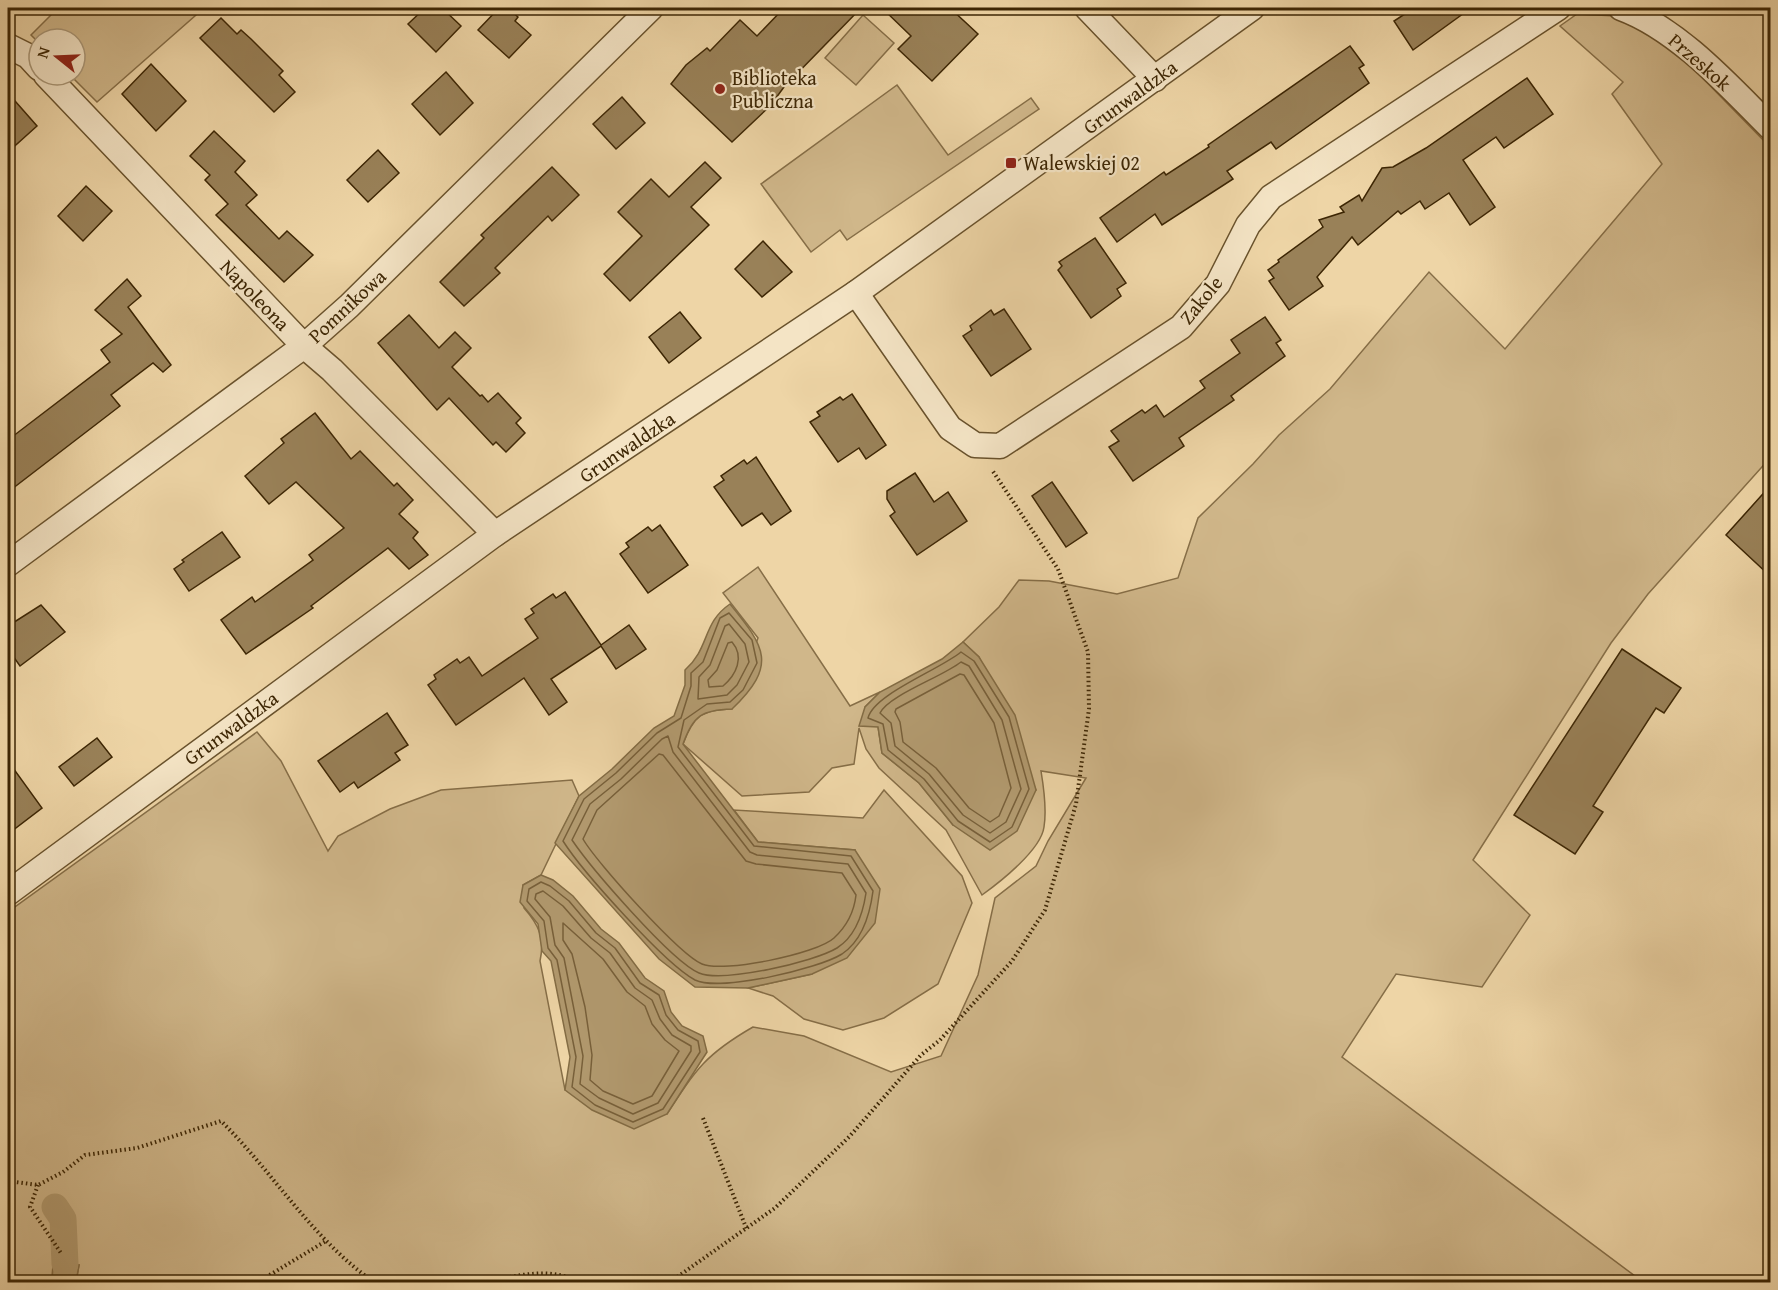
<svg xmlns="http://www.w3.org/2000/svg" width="1778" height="1290" font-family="'Gentium Book Plus',serif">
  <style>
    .green { fill: #d0b78a; stroke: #866e47; stroke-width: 1.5 }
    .water { fill: #b29a6f; stroke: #836c44; stroke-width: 1.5 }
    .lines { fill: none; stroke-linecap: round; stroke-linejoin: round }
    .shore { stroke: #78603a; stroke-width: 1.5 }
    .canal { stroke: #b29a6f; stroke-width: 27 }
    .building { fill: #998158; stroke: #3d2604; stroke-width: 1.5 }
    .street-casing { stroke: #69522c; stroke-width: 27 }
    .path { stroke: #3d2604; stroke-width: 4; stroke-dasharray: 1.5 3; stroke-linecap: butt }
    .street { stroke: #f4e4c5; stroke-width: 24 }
    .poi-dot { fill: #8f2418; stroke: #f4e4c5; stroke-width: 2 }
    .labels { text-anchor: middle; stroke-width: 4.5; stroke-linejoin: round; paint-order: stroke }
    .street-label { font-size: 20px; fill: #3d2604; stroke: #f4e4c5 }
    .poi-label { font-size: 20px; fill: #3d2604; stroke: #f4e4c5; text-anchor: start }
  </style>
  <rect width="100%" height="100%" fill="#eed5a6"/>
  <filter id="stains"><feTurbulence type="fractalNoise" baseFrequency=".00333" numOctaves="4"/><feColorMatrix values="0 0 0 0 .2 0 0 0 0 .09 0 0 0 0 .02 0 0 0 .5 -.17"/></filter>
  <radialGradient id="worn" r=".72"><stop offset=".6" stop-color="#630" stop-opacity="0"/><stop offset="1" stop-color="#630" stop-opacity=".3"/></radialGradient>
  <g class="green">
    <polygon points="58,8 204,8 97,102 70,75 75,75 75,39 39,39 39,43 31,35"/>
    <path d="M1577,14l39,2 12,3 53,37 89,91v311l-122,136 -37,49 -138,217 57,55 -48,72 -86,-13 -54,83 301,225h-1503l-28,-5 -36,5 3,-17 -26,-1 -1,18h-44v-370l249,-180 24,29 47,90 10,-15 52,-27 51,-19 131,-10 7,16 -38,79 -18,10 1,23c15,17 21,30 16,53l25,129 102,24c29,-45 39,-60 86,-87l51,9 87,36 50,-16 37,-81 17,-77 41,-32 12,-25 38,-63 -45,-7c3,18 6,38 3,56 -3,23 -44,55 -62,68l-36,-65 -67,-62 -13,-19 -7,-21 -5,36 -22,4 -23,24 -67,4 -59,-52c11,-29 19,-34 49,-35l26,-71 -35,-45 35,-26 92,139 30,-14 -15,15 13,20 4,26 37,30 34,42 83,-35 -57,-133 -16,-15 36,-35 20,-27 30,1 68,13 61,-16 20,-60 55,-54 26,-29 51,-46 99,-117 76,77 157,-185 -50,-70 11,-12 -63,-56z"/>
    <polygon points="863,15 894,43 856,85 825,58"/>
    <polygon points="897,85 948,155 1031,98 1039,109 847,240 840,230 811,252 761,184"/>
    <polygon points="884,790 962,876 972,903 938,984 884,1018 843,1030 804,1019 773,996 748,988 812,974 855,850 758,842 734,810 863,818"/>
  </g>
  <g class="water">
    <path d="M730,604c35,43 48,61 2,105 -30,1 -39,6 -49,35l75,98 97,8 25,39 -5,34 -28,35 -35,16 -64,14 -53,-1 -36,-28 -104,-116 24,-47 33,-27 42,-41 20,-12 11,-31v-15c25,-22 17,-47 45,-66z"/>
    <polygon points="963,642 979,657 1015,715 1036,790 1017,831 990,850 953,825 919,783 882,753 878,727 859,726 865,707 880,692 942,659"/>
    <polygon points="541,875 553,880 573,896 601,929 619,943 645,978 664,991 671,1012 682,1026 703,1036 707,1052 667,1114 634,1129 592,1110 565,1090 570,1057 551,961 542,951 538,924 520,902 523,885"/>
    <polygon points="53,1264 79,1265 76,1282 52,1282"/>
    <polygon points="112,1277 140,1282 79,1282"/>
  </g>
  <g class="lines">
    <g class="shore">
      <path d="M729,613l23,27 5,23 -14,27 -13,12 -23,2 -23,16 -6,27 76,99 97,10 22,35c-3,23 -10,49 -31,63 -24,15 -122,38 -147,26 -30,-16 -113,-109 -132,-139l21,-42 32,-26 41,-40 24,-15 10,-32v-13l12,-11 17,-44z"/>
      <polygon points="729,624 745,644 749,662 737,685 727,695 698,699 699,677 710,665 725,626"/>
      <path d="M732,642c13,15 4,33 -9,44l-14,1 -1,-7 9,-10 11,-27z"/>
      <path d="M961,652l13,9 35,56 20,72 -17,38 -22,15 -32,-21 -34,-42 -36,-29 -5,-26 -15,-6c6,-24 71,-48 93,-66z"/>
      <path d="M961,662l8,4 33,54 19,69 -15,33 -16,11 -27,-18 -34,-41 -34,-28 -4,-23 -11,-10c9,-18 62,-36 81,-51z"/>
      <polygon points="960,674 964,675 994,723 1011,788 999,816 990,822 969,808 936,768 903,742 900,722 895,712 896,709"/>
      <path d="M668,736l5,16 77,100 7,3 91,9 18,29c-3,20 -10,43 -29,55 -23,14 -114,35 -138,25 -28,-12 -108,-105 -127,-133l18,-36 31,-25 41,-40z"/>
      <path d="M659,754l4,1 83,106 10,3 86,9 14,22c-2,18 -9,31 -22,43 -17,16 -111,35 -132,26 -22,-9 -106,-102 -119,-125l14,-29z"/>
      <polygon points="541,882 550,886 569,901 596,933 615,948 640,983 659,995 666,1015 678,1030 698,1041 700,1052 663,1109 633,1122 595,1105 572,1087 576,1057 557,960 548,948 544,921 527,901 529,889"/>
      <polygon points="543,891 563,906 591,938 610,953 635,988 652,1000 660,1019 672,1035 691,1046 691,1051 658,1103 633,1114 599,1098 580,1084 583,1056 564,958 555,945 550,917 535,899 536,894"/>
      <polygon points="563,923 603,959 627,992 645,1006 652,1024 665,1040 679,1051 652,1096 633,1104 603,1091 590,1080 592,1055 585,1007 572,954 563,940"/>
    </g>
    <polyline class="canal" points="55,1207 63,1219 65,1264"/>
  </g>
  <g class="building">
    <polygon points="425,8 442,8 461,26 436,52 408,24"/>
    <polygon points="499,8 508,8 518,17 515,21 531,35 509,58 478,30"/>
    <polygon points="784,8 861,8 784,87 770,106 732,142 671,84 686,65 707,48 710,51 740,20 757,36"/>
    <polygon points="882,8 950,8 978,34 932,81 898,49 911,36"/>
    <polygon points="1414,8 1471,8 1413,50 1394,21"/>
    <polygon points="221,18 237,34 241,30 251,39 283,71 279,75 295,92 274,112 200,38"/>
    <polygon points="1350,46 1364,65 1359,68 1369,83 1276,149 1271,142 1227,171 1233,179 1162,225 1155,214 1117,242 1100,218 1164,172 1166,175 1209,147 1208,145"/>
    <polygon points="151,64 186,101 156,131 122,94"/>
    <polygon points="446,72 473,103 440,135 412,104"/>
    <polygon points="1527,78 1553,114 1504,148 1496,137 1463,160 1495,207 1470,225 1449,193 1425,209 1420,201 1401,214 1398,211 1358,245 1352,237 1317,277 1323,286 1289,310 1269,281 1274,278 1268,270 1279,262 1278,260 1323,227 1319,220 1344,212 1340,207 1359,195 1362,201 1382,168 1393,167 1426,148"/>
    <polygon points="8,93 37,126 8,152"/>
    <polygon points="622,97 645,123 616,149 593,124"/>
    <polygon points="214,131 245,161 235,172 257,195 246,205 279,239 287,231 313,255 284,282 216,215 228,204 205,180 210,175 190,156"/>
    <polygon points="378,150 399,173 368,202 347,180"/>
    <polygon points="705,162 721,178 691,207 709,225 630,301 604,274 642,236 618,212 651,179 669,197"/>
    <polygon points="552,167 579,195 552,221 548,216 495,268 500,273 464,306 440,282 484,238 481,235"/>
    <polygon points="86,186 112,211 83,241 58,216"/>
    <polygon points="1095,238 1126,283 1117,289 1121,296 1091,318 1058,270 1062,266 1059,262"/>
    <polygon points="763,241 792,272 762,297 735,269"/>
    <polygon points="127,279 141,296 128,307 171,365 163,372 153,363 111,395 120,406 8,492 8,440 110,362 101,350 122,334 95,310"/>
    <polygon points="1004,309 1031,349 991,376 963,336 972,330 970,326 991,310 994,315"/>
    <polygon points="680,312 701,338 669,363 649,337"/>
    <polygon points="409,315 439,348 455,332 471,348 452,367 480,396 482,395 488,402 498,393 521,418 516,423 525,433 506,452 496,442 493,445 449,398 437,410 378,343"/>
    <polygon points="1265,317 1281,340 1276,343 1285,356 1231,396 1234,400 1179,438 1184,446 1133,481 1109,447 1119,441 1111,431 1142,410 1145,413 1156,405 1164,417 1205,388 1200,381 1240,353 1231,340"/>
    <polygon points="852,394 886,445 866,459 859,448 838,462 810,422 820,416 817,412 840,397 843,400"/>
    <polygon points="315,413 351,459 360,451 394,486 397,483 413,500 399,514 418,532 413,538 428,555 409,569 388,548 311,606 313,608 246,654 221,620 252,597 255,602 313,560 309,555 344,528 296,482 269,504 245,476 284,443 281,439"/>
    <polygon points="756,457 791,511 771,525 762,513 742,526 714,487 724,480 721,476 744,460 747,464"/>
    <polygon points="915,473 934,502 948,492 967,521 917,555 890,516 895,512 887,499 887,491"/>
    <polygon points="1052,482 1087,533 1066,547 1032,496"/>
    <polygon points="1770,486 1770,576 1726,535"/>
    <polygon points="660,525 688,565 648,593 620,554 629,547 626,543 648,527 652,531"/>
    <polygon points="222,532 240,557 189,591 174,569 184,562 182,560"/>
    <polygon points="565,592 601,645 629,625 646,649 616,669 601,646 551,679 567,702 549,715 524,678 456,725 428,685 436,679 434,675 457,659 460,663 469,657 482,676 538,638 525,619 534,613 531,609 553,594 556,598"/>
    <polygon points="41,605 65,632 20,666 8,649 8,626"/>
    <polygon points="1622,649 1681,688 1664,713 1656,708 1593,806 1603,812 1575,854 1514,815"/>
    <polygon points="387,713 408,745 395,753 400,760 358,788 354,782 340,792 318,761"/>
    <polygon points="97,738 112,757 74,786 59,767"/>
    <polygon points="8,761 42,808 8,834"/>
  </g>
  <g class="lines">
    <g class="street-casing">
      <g id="street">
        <polyline points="1087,8 1155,79"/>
        <path d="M1621,8c57,21 107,77 149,119"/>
        <polyline points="8,46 28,56 39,68"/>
        <polyline points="46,75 304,346 332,370 495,534"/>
        <polyline points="856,293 950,428 975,445 1000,446 1181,327 1218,284 1248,225 1271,197 1558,8"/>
        <polyline points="8,564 304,346 349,306 651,8"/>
        <polyline points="8,893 495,534 856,293 1252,8"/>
      </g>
    </g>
    <g class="path">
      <polyline points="703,1118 747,1230"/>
      <path d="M8,1181l30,4 25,-13 22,-17 52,-7 84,-27c52,51 92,119 153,161"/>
      <polyline points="38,1185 30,1207 61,1253"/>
      <polyline points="258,1282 326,1241"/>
      <path d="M488,1282c28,-7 65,-15 91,0"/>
      <polyline points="670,1282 775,1208 849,1137 921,1055 940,1040 1012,961 1045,910 1076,804 1089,709 1088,652 1058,569 992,470"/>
    </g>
    <use href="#street" class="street"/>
  </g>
  <g class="poi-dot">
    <circle cx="720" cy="89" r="6"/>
    <rect x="1005" y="157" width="12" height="12" rx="3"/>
  </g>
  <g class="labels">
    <g class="street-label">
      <text transform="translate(1700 62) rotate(41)" y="7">Przeskok</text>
      <text transform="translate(1130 97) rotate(-36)" y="7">Grunwaldzka</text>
      <text transform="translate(255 295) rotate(46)" y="7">Napoleona</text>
      <text transform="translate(1201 300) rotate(-51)" y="7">Zakole</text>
      <text transform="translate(347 306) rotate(-43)" y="7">Pomnikowa</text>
      <text transform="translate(627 447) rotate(-34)" y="7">Grunwaldzka</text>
      <text transform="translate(231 728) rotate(-36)" y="7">Grunwaldzka</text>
    </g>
    <g class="poi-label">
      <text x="732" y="85">Biblioteka<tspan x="732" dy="23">Publiczna</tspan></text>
      <text x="1023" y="170">Walewskiej 02</text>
    </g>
  </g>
  <rect width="1778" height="1290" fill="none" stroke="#eed5a6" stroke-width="30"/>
  <rect x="9" y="9" width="1760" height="1272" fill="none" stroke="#3d2604" stroke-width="3"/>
  <rect x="15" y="15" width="1748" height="1260" fill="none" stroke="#3d2604" stroke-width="1.5"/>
  <g transform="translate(57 57) rotate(288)"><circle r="28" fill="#f4e4c5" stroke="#ab9878" stroke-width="1.5"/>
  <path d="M0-4.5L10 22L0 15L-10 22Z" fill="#8f2418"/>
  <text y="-9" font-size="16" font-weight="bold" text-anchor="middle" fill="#3d2604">N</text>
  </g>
  <rect width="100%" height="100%" filter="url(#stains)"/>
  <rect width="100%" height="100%" fill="url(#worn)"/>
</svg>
